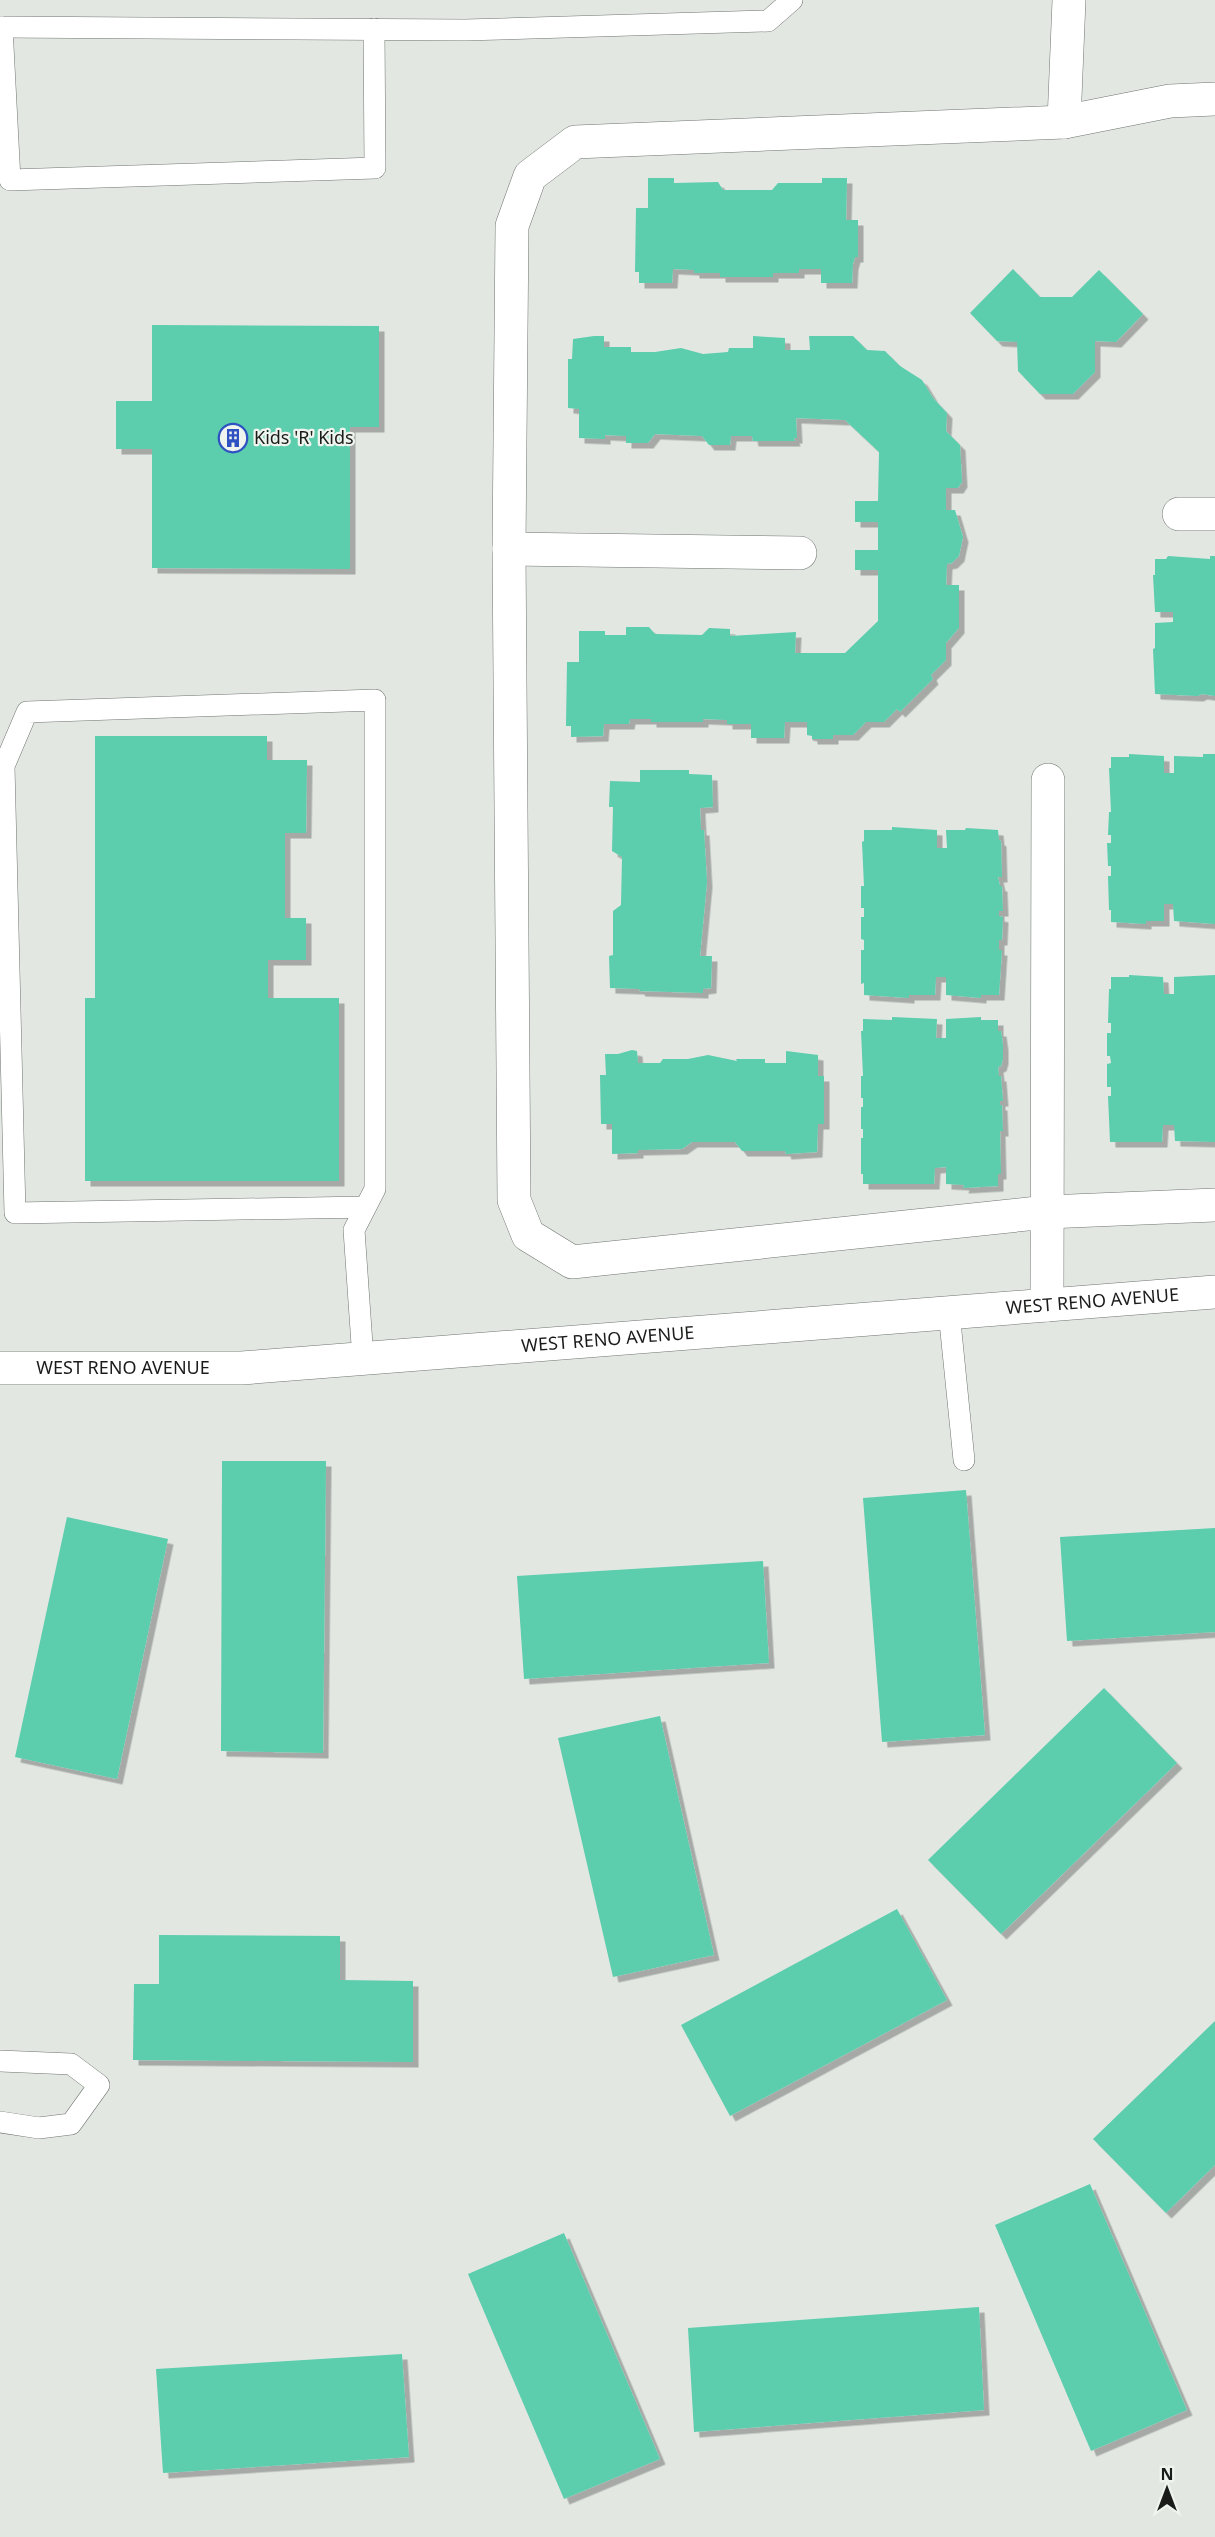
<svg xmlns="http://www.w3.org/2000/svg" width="1215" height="2537" font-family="'Noto Sans',sans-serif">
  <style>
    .building { fill: #5bcdad; filter: url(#shadow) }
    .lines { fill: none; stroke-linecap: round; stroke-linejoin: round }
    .service-casing { stroke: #707571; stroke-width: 22 }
    .minor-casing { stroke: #707571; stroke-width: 34 }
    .tertiary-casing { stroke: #707571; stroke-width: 34 }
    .service { stroke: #fff; stroke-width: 21 }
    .minor { stroke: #fff; stroke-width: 33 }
    .tertiary { stroke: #fff; stroke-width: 33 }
    .labels { text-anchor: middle; stroke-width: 4.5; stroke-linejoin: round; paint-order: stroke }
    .poi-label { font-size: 18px; fill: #1a1c1a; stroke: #eff4ef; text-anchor: start }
    .street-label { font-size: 18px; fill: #1a1c1a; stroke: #eff4ef }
  </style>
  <defs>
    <filter id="shadow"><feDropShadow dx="5.5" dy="5.5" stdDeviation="0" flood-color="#0004"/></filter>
  </defs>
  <rect width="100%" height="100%" fill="#e2e7e2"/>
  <g class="building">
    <polygon points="648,178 674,178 674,183 718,182 723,190 772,190 778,183 822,183 822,178 847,178 846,220 858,220 858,257 855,257 853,264 852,283 821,283 821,269 799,269 799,273 773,273 773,277 720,277 720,273 694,273 694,270 673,269 672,283 639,283 639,272 635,272 636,208 648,208"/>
    <polygon points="1013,269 1040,297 1072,297 1099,270 1143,314 1116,342 1095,341 1095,372 1073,394 1040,394 1018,371 1017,342 997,341 970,313"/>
    <polygon points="152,325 379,326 379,427 350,427 350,569 152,568 152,449 116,449 116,401 152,401"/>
    <polygon points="594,336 604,336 604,347 631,347 631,352 655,352 681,348 703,354 728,352 729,348 753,348 753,336 785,338 785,350 810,350 809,336 853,336 867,350 885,351 900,366 922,380 933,398 947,413 946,431 960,445 962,482 958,488 946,488 946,510 955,510 963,537 959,556 952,563 947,564 946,585 959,585 959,628 946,643 946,660 931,675 933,679 900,712 897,709 884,722 866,722 853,735 833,735 833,739 812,739 812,736 807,735 807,722 785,722 784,738 751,738 751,724 727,724 727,720 703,719 703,722 651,722 651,719 630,719 629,724 604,724 603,736 571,737 571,726 566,726 567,662 579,662 579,631 605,631 605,635 626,635 626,627 649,627 655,634 702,635 709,628 730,629 730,636 796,632 795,653 845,653 878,621 878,570 855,570 855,550 878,550 878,522 855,522 855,501 878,501 879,452 845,420 796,418 797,438 794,438 795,441 753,441 752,436 731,436 730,445 709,445 702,436 655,434 648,443 626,443 626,436 605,435 605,439 579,438 579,409 568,408 568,359 572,359 573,339"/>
    <polygon points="1168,556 1210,559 1210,556 1215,556 1215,696 1202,694 1198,696 1155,694 1153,649 1155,648 1155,623 1173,622 1173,612 1155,612 1153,575 1155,575 1155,559 1166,559"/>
    <polygon points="95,736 267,736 267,760 307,760 306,833 285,833 285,918 306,918 306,960 268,960 268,998 339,998 339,1181 85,1181 85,998 95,998"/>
    <polygon points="1129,754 1164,756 1164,773 1174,773 1174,756 1203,757 1203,754 1215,754 1215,924 1174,921 1173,904 1164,904 1164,921 1146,921 1146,924 1111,922 1111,910 1109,910 1108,876 1111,876 1111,866 1108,866 1107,843 1111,843 1111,835 1108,835 1109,812 1111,812 1109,768 1111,768 1111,757 1129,757"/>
    <polygon points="640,770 689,770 689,774 712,775 713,807 700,808 701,830 704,830 707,882 700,956 712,956 711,988 703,989 703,993 640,991 639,989 610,988 609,956 613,955 613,911 621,905 622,857 612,851 613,807 609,807 610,781 640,782"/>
    <polygon points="892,827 937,830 937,848 947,848 946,830 965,830 966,828 998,830 999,840 1001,841 1002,877 998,877 1000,886 1002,886 1003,911 999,911 999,916 1003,917 1002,940 999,940 999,950 1002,950 999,995 981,995 981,998 946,995 946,977 936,977 935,995 909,995 909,998 864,995 864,983 861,984 861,950 864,950 864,940 861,939 861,917 864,917 864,908 861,908 861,886 864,886 862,842 864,841 864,830 892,830"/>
    <polygon points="1129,975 1163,977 1164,994 1174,994 1174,977 1215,975 1215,1142 1175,1141 1174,1125 1163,1125 1162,1142 1110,1142 1108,1096 1111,1096 1111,1087 1107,1087 1107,1064 1111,1063 1110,1056 1107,1056 1107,1033 1111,1033 1111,1023 1108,1023 1109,989 1111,989 1111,977 1129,977"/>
    <polygon points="892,1017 937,1019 936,1038 946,1038 946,1019 981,1017 981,1020 998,1020 998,1031 1001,1031 1003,1045 1003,1059 1001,1066 998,1067 999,1076 1001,1076 1003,1101 1000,1101 1000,1105 1002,1105 1003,1131 1000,1131 1001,1174 998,1174 998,1186 963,1188 964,1185 946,1184 946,1167 935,1168 934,1184 863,1184 863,1174 861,1174 861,1138 863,1138 863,1129 861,1129 861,1107 863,1107 863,1098 861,1098 861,1076 863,1076 861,1031 863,1031 863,1019 892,1020"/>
    <polygon points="632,1050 637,1051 638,1063 660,1063 663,1059 688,1059 708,1055 737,1061 736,1059 765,1059 765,1063 786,1063 786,1051 818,1055 818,1076 824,1076 824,1124 818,1124 817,1152 786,1154 785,1151 742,1151 735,1142 692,1142 682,1149 638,1150 638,1153 612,1154 612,1124 601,1124 600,1075 606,1075 605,1054 618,1054"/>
    <polygon points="222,1461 326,1461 323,1753 221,1751"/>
    <polygon points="966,1490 985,1735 882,1742 863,1498"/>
    <polygon points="67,1517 168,1539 117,1779 15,1757"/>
    <polygon points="1215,1528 1215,1632 1067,1641 1060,1537"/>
    <polygon points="763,1561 769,1663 524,1679 517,1576"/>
    <polygon points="1104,1688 1177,1763 1001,1934 928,1860"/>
    <polygon points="660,1716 714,1955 613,1977 558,1738"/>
    <polygon points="897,1909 947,2000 730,2116 681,2025"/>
    <polygon points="159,1935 340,1936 340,1980 413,1981 413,2062 133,2060 134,1984 159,1984"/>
    <polygon points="1215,2021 1215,2165 1166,2213 1093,2139"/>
    <polygon points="1090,2184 1187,2410 1091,2451 995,2225"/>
    <polygon points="564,2233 660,2459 564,2499 468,2274"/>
    <polygon points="979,2307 984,2410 694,2432 688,2328"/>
    <polygon points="402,2354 409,2457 163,2473 156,2369"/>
  </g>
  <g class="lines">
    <g class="service-casing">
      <g id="service">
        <polyline points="0,27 465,30 768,21 792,0"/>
        <polyline points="2,27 10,180 375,168 374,29"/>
        <polyline points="949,1312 964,1460"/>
        <polyline points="363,1359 354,1230 375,1189 375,700 27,712 4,766 15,1213 365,1207"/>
        <polyline points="0,2061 71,2064 99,2085 71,2124 39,2128 0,2122"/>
      </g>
    </g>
    <g class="minor-casing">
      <g id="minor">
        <polyline points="1215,99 1170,101 1064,122 575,142 530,176 512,226 509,549 514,1200 528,1235 572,1262 1047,1212 1215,1205"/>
        <polyline points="1064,122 1069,0"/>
        <polyline points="1179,514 1215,514"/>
        <polyline points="509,549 800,553"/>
        <polyline points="1047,1305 1048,780"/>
      </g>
    </g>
    <g class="tertiary-casing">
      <g id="tertiary">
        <path id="s1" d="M0,1368h242l973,-76"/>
      </g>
    </g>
    <use href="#service" class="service"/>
    <use href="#minor" class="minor"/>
    <use href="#tertiary" class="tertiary"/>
  </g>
  <defs>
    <g id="building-ring" transform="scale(1.5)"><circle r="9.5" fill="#eff4ef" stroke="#2f52c2" stroke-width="1.5"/><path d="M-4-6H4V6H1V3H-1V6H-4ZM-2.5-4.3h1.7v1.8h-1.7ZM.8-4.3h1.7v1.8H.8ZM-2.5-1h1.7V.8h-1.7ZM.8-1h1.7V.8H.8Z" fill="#2f52c2"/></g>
  </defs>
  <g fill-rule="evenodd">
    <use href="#building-ring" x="233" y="438"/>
  </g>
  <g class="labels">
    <g class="poi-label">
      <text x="254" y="444">Kids 'R' Kids</text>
    </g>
    <g class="street-label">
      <text dy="6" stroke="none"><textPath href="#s1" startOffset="1095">WEST RENO AVENUE</textPath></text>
      <text dy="6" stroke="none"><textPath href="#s1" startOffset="609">WEST RENO AVENUE</textPath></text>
      <text dy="6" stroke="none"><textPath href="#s1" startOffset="123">WEST RENO AVENUE</textPath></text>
    </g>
  </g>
  <g transform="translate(1167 2489)" stroke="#eff4ef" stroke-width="4.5" paint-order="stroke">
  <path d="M0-4.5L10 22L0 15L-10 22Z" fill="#1a1c1a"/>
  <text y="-9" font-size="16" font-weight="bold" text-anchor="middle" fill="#1a1c1a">N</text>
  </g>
</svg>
